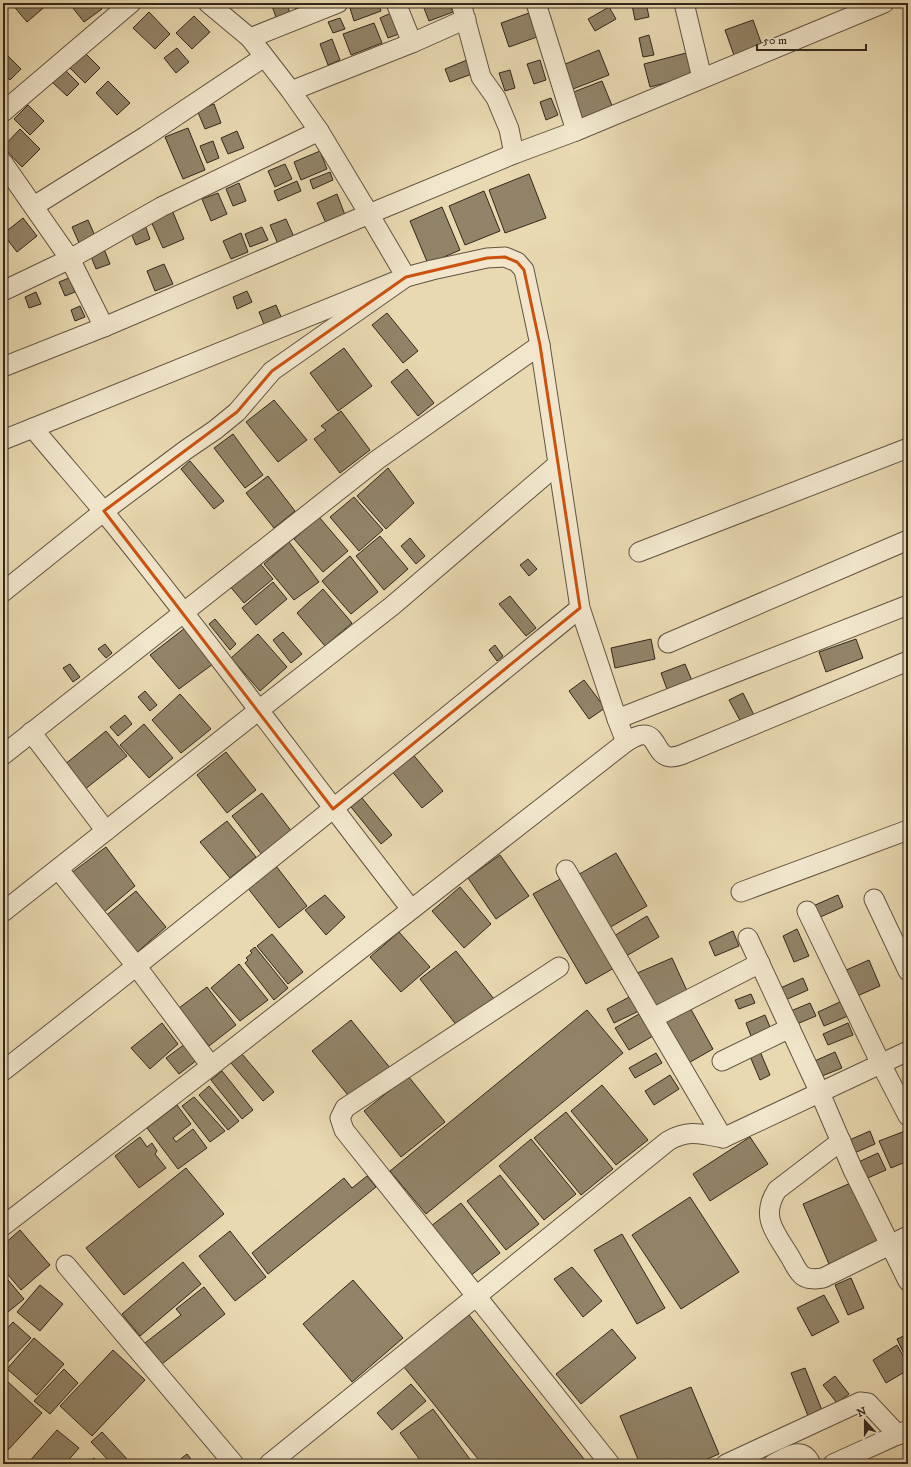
<svg xmlns="http://www.w3.org/2000/svg" width="911" height="1467" font-family="'IM FELL DW Pica',serif">
  <style>
    .building { fill: #928469; stroke: #33281c }
    .lines { fill: none; stroke-linecap: round; stroke-linejoin: round }
    .minor-casing { stroke: #605441; stroke-width: 21 }
    .minor { stroke: #f1e6cc; stroke-width: 19 }
    .marked { fill: none; stroke: #cd520e; stroke-width: 3; stroke-linejoin: round }
  </style>
  <rect width="100%" height="100%" fill="#e9d9b1"/>
  <filter id="stains"><feTurbulence type="fractalNoise" baseFrequency=".005" numOctaves="4"/><feColorMatrix values="0 0 0 0 .2 0 0 0 0 .09 0 0 0 0 .02 0 0 0 .5 -.17"/></filter>
  <radialGradient id="worn" r=".72"><stop offset=".6" stop-color="#630" stop-opacity="0"/><stop offset="1" stop-color="#630" stop-opacity=".3"/></radialGradient>
  <g class="building">
    <polygon points="11,3 47,3 48,4 27,22"/>
    <polygon points="69,3 97,3 102,9 84,22"/>
    <polygon points="101,3 111,3 105,8"/>
    <polygon points="271,3 286,3 291,15 277,20"/>
    <polygon points="294,3 313,3 296,11"/>
    <polygon points="365,3 378,3 381,11 354,21 350,8"/>
    <polygon points="422,3 449,3 453,12 429,21"/>
    <polygon points="640,3 646,3 649,17 635,20 632,5"/>
    <polygon points="609,7 616,19 595,31 588,19"/>
    <polygon points="149,12 170,34 155,49 133,28"/>
    <polygon points="391,13 399,34 388,38 380,18"/>
    <polygon points="529,13 537,37 509,47 501,23"/>
    <polygon points="194,16 210,32 192,49 176,33"/>
    <polygon points="340,18 345,29 333,33 328,22"/>
    <polygon points="753,20 763,48 735,58 725,30"/>
    <polygon points="374,23 382,43 351,55 343,34"/>
    <polygon points="649,35 654,55 643,57 639,38"/>
    <polygon points="332,39 340,60 328,65 320,44"/>
    <polygon points="177,48 189,62 176,73 164,58"/>
    <polygon points="599,50 609,75 573,89 563,65"/>
    <polygon points="3,51 21,69 10,80 3,73"/>
    <polygon points="83,51 100,68 85,83 68,66"/>
    <polygon points="686,53 692,76 650,87 644,64"/>
    <polygon points="467,60 472,74 450,82 445,69"/>
    <polygon points="540,60 546,80 534,84 527,64"/>
    <polygon points="64,69 79,84 67,96 51,81"/>
    <polygon points="510,70 515,88 505,91 499,73"/>
    <polygon points="108,81 130,103 117,115 96,93"/>
    <polygon points="602,81 613,108 582,120 571,93"/>
    <polygon points="551,98 558,115 546,120 540,102"/>
    <polygon points="214,104 221,123 205,129 197,110"/>
    <polygon points="28,105 44,121 30,135 14,119"/>
    <polygon points="188,128 205,170 183,179 165,137"/>
    <polygon points="20,129 40,149 22,167 3,147"/>
    <polygon points="237,131 244,148 228,154 221,138"/>
    <polygon points="213,141 219,158 207,163 200,146"/>
    <polygon points="320,151 327,169 301,180 294,162"/>
    <polygon points="285,164 292,179 275,187 268,171"/>
    <polygon points="330,172 333,180 313,189 310,180"/>
    <polygon points="529,174 546,218 505,233 489,190"/>
    <polygon points="297,181 301,191 278,201 274,191"/>
    <polygon points="239,183 246,201 233,206 226,189"/>
    <polygon points="484,191 500,231 465,245 449,206"/>
    <polygon points="218,193 227,214 211,221 202,199"/>
    <polygon points="337,194 345,215 326,223 317,203"/>
    <polygon points="442,207 460,250 428,264 410,221"/>
    <polygon points="172,210 184,239 163,248 150,219"/>
    <polygon points="23,218 37,236 17,252 3,234"/>
    <polygon points="286,219 294,237 278,244 270,225"/>
    <polygon points="88,220 96,238 80,245 72,227"/>
    <polygon points="145,225 150,239 136,245 130,231"/>
    <polygon points="262,227 268,240 250,247 245,234"/>
    <polygon points="241,233 248,252 231,259 223,241"/>
    <polygon points="104,249 110,264 96,269 90,254"/>
    <polygon points="164,264 173,284 155,291 147,271"/>
    <polygon points="69,278 75,292 65,296 59,282"/>
    <polygon points="247,291 252,302 237,309 233,297"/>
    <polygon points="36,292 41,304 29,308 25,297"/>
    <polygon points="276,305 282,319 265,327 259,312"/>
    <polygon points="80,306 85,317 75,321 71,310"/>
    <polygon points="387,313 418,351 403,363 372,325"/>
    <polygon points="344,348 372,386 338,411 310,373"/>
    <polygon points="407,369 434,403 418,416 391,382"/>
    <polygon points="274,400 307,440 278,462 246,422"/>
    <polygon points="341,411 370,450 340,473 314,439 326,430 321,426"/>
    <polygon points="233,434 263,475 245,488 214,448"/>
    <polygon points="190,461 224,501 214,509 181,469"/>
    <polygon points="388,468 414,503 386,529 357,496"/>
    <polygon points="268,476 295,511 274,528 246,493"/>
    <polygon points="354,497 383,530 359,551 330,517"/>
    <polygon points="319,517 348,551 323,572 294,539"/>
    <polygon points="380,536 408,569 384,590 356,556"/>
    <polygon points="410,538 425,556 416,564 401,546"/>
    <polygon points="289,542 319,582 294,600 264,564"/>
    <polygon points="350,556 378,592 351,614 322,581"/>
    <polygon points="528,559 537,569 529,576 520,565"/>
    <polygon points="257,560 273,579 244,603 228,584"/>
    <polygon points="273,582 287,599 256,625 242,608"/>
    <polygon points="323,589 352,623 325,646 297,613"/>
    <polygon points="510,596 536,628 526,636 499,604"/>
    <polygon points="215,619 236,644 230,650 209,624"/>
    <polygon points="185,628 213,664 179,689 150,655"/>
    <polygon points="283,632 302,654 291,663 273,640"/>
    <polygon points="258,634 287,667 260,691 231,658"/>
    <polygon points="651,639 655,659 615,668 611,648"/>
    <polygon points="856,639 863,658 826,672 819,652"/>
    <polygon points="105,644 112,653 106,658 98,649"/>
    <polygon points="495,645 503,656 497,661 489,650"/>
    <polygon points="70,664 80,677 73,682 63,668"/>
    <polygon points="685,664 693,683 668,692 661,673"/>
    <polygon points="584,680 605,708 589,719 569,691"/>
    <polygon points="145,691 157,705 150,711 138,697"/>
    <polygon points="743,693 755,717 742,724 729,700"/>
    <polygon points="180,694 211,729 181,753 152,720"/>
    <polygon points="125,715 132,724 118,736 110,727"/>
    <polygon points="144,724 173,758 149,778 120,745"/>
    <polygon points="106,731 127,756 84,790 64,765"/>
    <polygon points="226,752 256,790 227,813 197,775"/>
    <polygon points="411,752 443,791 422,808 390,769"/>
    <polygon points="262,793 292,832 262,855 232,816"/>
    <polygon points="362,798 392,835 381,844 351,807"/>
    <polygon points="227,821 256,857 230,878 200,842"/>
    <polygon points="106,847 135,886 103,913 70,874"/>
    <polygon points="616,853 647,906 607,929 576,876"/>
    <polygon points="500,855 529,896 496,919 468,878"/>
    <polygon points="276,866 307,906 279,928 247,887"/>
    <polygon points="562,878 614,968 586,984 533,894"/>
    <polygon points="460,887 491,924 464,948 432,911"/>
    <polygon points="136,891 166,927 134,955 103,918"/>
    <polygon points="325,895 345,917 326,935 305,910"/>
    <polygon points="838,895 843,907 818,918 813,906"/>
    <polygon points="647,916 659,937 621,959 609,939"/>
    <polygon points="797,929 809,956 794,962 783,936"/>
    <polygon points="733,931 739,946 715,956 709,942"/>
    <polygon points="399,932 430,967 401,992 370,957"/>
    <polygon points="272,934 303,972 288,984 257,946"/>
    <polygon points="255,947 288,988 274,1000 245,963 248,960 246,958 252,953 250,951"/>
    <polygon points="456,951 494,999 458,1027 420,979"/>
    <polygon points="672,958 688,993 650,1009 635,974"/>
    <polygon points="869,960 880,986 855,997 844,971"/>
    <polygon points="239,964 268,1000 240,1021 211,988"/>
    <polygon points="803,978 808,990 783,1001 778,989"/>
    <polygon points="207,987 236,1025 209,1046 179,1008"/>
    <polygon points="751,994 755,1003 739,1009 735,1000"/>
    <polygon points="631,996 639,1011 614,1023 607,1009"/>
    <polygon points="842,1001 848,1016 824,1026 818,1012"/>
    <polygon points="908,1001 908,1016 903,1004"/>
    <polygon points="810,1003 816,1016 792,1026 786,1013"/>
    <polygon points="688,1004 713,1049 685,1065 660,1020"/>
    <polygon points="587,1010 623,1053 426,1214 390,1171"/>
    <polygon points="639,1014 653,1036 629,1050 615,1028"/>
    <polygon points="765,1015 770,1027 751,1036 746,1023"/>
    <polygon points="351,1020 391,1069 352,1100 312,1051"/>
    <polygon points="162,1023 178,1044 150,1069 131,1048"/>
    <polygon points="848,1023 853,1035 828,1045 823,1034"/>
    <polygon points="185,1044 197,1060 179,1074 166,1058"/>
    <polygon points="759,1049 770,1075 760,1080 749,1054"/>
    <polygon points="835,1052 842,1068 817,1078 810,1063"/>
    <polygon points="656,1053 662,1063 635,1078 629,1068"/>
    <polygon points="242,1054 274,1092 263,1101 231,1063"/>
    <polygon points="222,1071 253,1110 242,1119 211,1080"/>
    <polygon points="670,1075 679,1089 654,1105 645,1091"/>
    <polygon points="408,1076 445,1122 401,1157 364,1111"/>
    <polygon points="602,1085 648,1140 616,1165 571,1111"/>
    <polygon points="209,1086 239,1121 228,1130 199,1095"/>
    <polygon points="194,1097 225,1131 210,1142 182,1106"/>
    <polygon points="177,1105 191,1124 173,1138 176,1142 193,1129 207,1148 178,1169 147,1128"/>
    <polygon points="566,1112 613,1169 581,1195 534,1138"/>
    <polygon points="870,1131 875,1144 852,1154 847,1141"/>
    <polygon points="905,1131 908,1139 908,1161 891,1168 879,1141"/>
    <polygon points="140,1137 147,1147 152,1143 157,1151 155,1154 166,1168 139,1188 115,1156"/>
    <polygon points="750,1137 768,1164 710,1201 693,1174"/>
    <polygon points="531,1139 576,1194 544,1220 499,1166"/>
    <polygon points="878,1153 886,1170 861,1181 854,1164"/>
    <polygon points="186,1168 224,1214 124,1295 86,1248"/>
    <polygon points="500,1175 539,1224 506,1250 467,1201"/>
    <polygon points="367,1176 376,1187 268,1274 252,1253 344,1178 352,1188"/>
    <polygon points="853,1182 879,1242 829,1264 803,1204"/>
    <polygon points="690,1197 739,1272 681,1309 632,1235"/>
    <polygon points="461,1203 500,1253 470,1276 431,1226"/>
    <polygon points="20,1230 50,1265 21,1290 3,1269 3,1245"/>
    <polygon points="230,1231 266,1277 235,1301 199,1256"/>
    <polygon points="622,1234 665,1308 637,1324 594,1250"/>
    <polygon points="183,1262 201,1284 140,1336 122,1314"/>
    <polygon points="572,1267 602,1301 583,1317 554,1279"/>
    <polygon points="3,1274 24,1299 3,1316"/>
    <polygon points="851,1278 864,1308 848,1315 835,1285"/>
    <polygon points="353,1280 403,1338 352,1382 303,1324"/>
    <polygon points="40,1285 63,1304 40,1331 17,1312"/>
    <polygon points="204,1287 225,1314 162,1364 145,1343 181,1315 176,1309"/>
    <polygon points="824,1295 839,1322 812,1336 797,1308"/>
    <polygon points="469,1315 588,1464 482,1464 404,1367"/>
    <polygon points="13,1322 31,1338 4,1366 3,1333"/>
    <polygon points="612,1329 636,1358 581,1404 556,1374"/>
    <polygon points="908,1334 908,1350 903,1352 897,1339"/>
    <polygon points="34,1338 64,1364 37,1395 7,1369"/>
    <polygon points="897,1345 908,1364 908,1370 886,1383 873,1360"/>
    <polygon points="113,1350 145,1380 92,1436 60,1406"/>
    <polygon points="805,1368 822,1410 808,1416 791,1373"/>
    <polygon points="64,1369 78,1383 50,1414 34,1401"/>
    <polygon points="835,1376 849,1394 837,1403 823,1385"/>
    <polygon points="7,1381 42,1413 8,1450 3,1446 3,1386"/>
    <polygon points="411,1384 426,1401 392,1430 377,1413"/>
    <polygon points="691,1387 719,1454 695,1464 640,1464 620,1416"/>
    <polygon points="433,1409 472,1462 469,1464 423,1464 400,1433"/>
    <polygon points="57,1430 79,1448 65,1464 27,1464"/>
    <polygon points="102,1432 127,1459 122,1464 112,1464 91,1442"/>
    <polygon points="187,1454 195,1464 174,1464"/>
    <polygon points="94,1458 99,1464 86,1464"/>
  </g>
  <g class="lines">
    <g class="minor-casing">
      <g id="minor">
        <polyline points="396,3 412,43"/>
        <polyline points="461,3 481,77 496,98 509,129 514,154"/>
        <polyline points="536,3 576,131"/>
        <polyline points="684,3 702,78"/>
        <polyline points="250,38 338,3"/>
        <polyline points="291,91 412,43 466,19"/>
        <polyline points="3,112 131,3"/>
        <polyline points="3,163 70,259 104,327"/>
        <polyline points="34,206 146,136 264,57"/>
        <polyline points="3,291 70,259 161,207 319,131"/>
        <polyline points="3,367 104,327 369,214 514,154 576,131 884,3"/>
        <path d="M33,428l373,-151 26,-7 55,-12 18,-1 12,5 7,8 16,75 40,263 37,111 9,23c34,-22 25,14 45,15 3,0 7,-1 10,-2l227,-94"/>
        <path d="M3,440l30,-12c23,28 48,56 71,84 106,130 204,265 307,397"/>
        <polyline points="639,552 908,448"/>
        <polyline points="3,592 104,511 187,449 215,430 237,412 272,371 406,277 369,214 319,131 291,91 250,38 208,3"/>
        <polyline points="668,643 908,540"/>
        <polyline points="617,719 908,605"/>
        <polyline points="31,732 106,831"/>
        <polyline points="3,755 377,460 540,345"/>
        <polyline points="58,869 137,967 211,1066"/>
        <polyline points="566,870 723,1138"/>
        <polyline points="741,892 908,830"/>
        <polyline points="874,899 908,971"/>
        <polyline points="807,911 881,1064 908,1116"/>
        <polyline points="3,912 259,710 392,606 558,464"/>
        <polyline points="748,938 820,1093 853,1170 908,1281"/>
        <polyline points="559,967 345,1108 340,1118 344,1130 610,1464"/>
        <polyline points="653,1018 760,963"/>
        <polyline points="722,1061 790,1028"/>
        <path d="M3,1071c195,-152 386,-307 577,-463"/>
        <path d="M841,1141l-64,49c-17,27 -2,42 12,65 4,6 8,17 14,21 6,4 13,3 20,2l85,-42"/>
        <polyline points="3,1226 211,1066 626,742"/>
        <polyline points="66,1265 234,1464"/>
        <path d="M269,1464l399,-323c20,-12 34,-7 55,-3l185,-87"/>
        <polyline points="726,1464 860,1402 868,1403 898,1435"/>
        <path d="M773,1464c15,-7 29,-19 38,0"/>
        <polyline points="833,1464 908,1430"/>
      </g>
    </g>
    <use href="#minor" class="minor"/>
  </g>
  <path class="marked" d="M505,257l12,5 7,8 16,75 40,263 -247,201 -229,-298 133,-99 35,-41 134,-94 81,-19z"/>
  <rect width="911" height="1467" fill="none" stroke="#e9d9b1" stroke-width="16"/>
  <rect x="4" y="4" width="903" height="1459" fill="none" stroke="#33281c" stroke-width="2"/>
  <rect x="8" y="8" width="895" height="1451" fill="none" stroke="#33281c"/>
  <g transform="translate(865 1421) rotate(339)" stroke="#f1e6cc" stroke-width="3" paint-order="stroke">
  <path d="M0-3L7 15L0 10L-7 15Z" fill="#33281c"/>
  <text y="-6" font-size="11" font-weight="bold" text-anchor="middle" fill="#33281c">N</text>
  </g>
  <path d="M757 44v6h109v-6" fill="none" stroke="#33281c" stroke-width="2"/>
  <text x="763" y="44" font-size="12" fill="#33281c" stroke="#f1e6cc" stroke-width="3" paint-order="stroke">50 m</text>
  <rect width="100%" height="100%" filter="url(#stains)"/>
  <rect width="100%" height="100%" fill="url(#worn)"/>
</svg>
